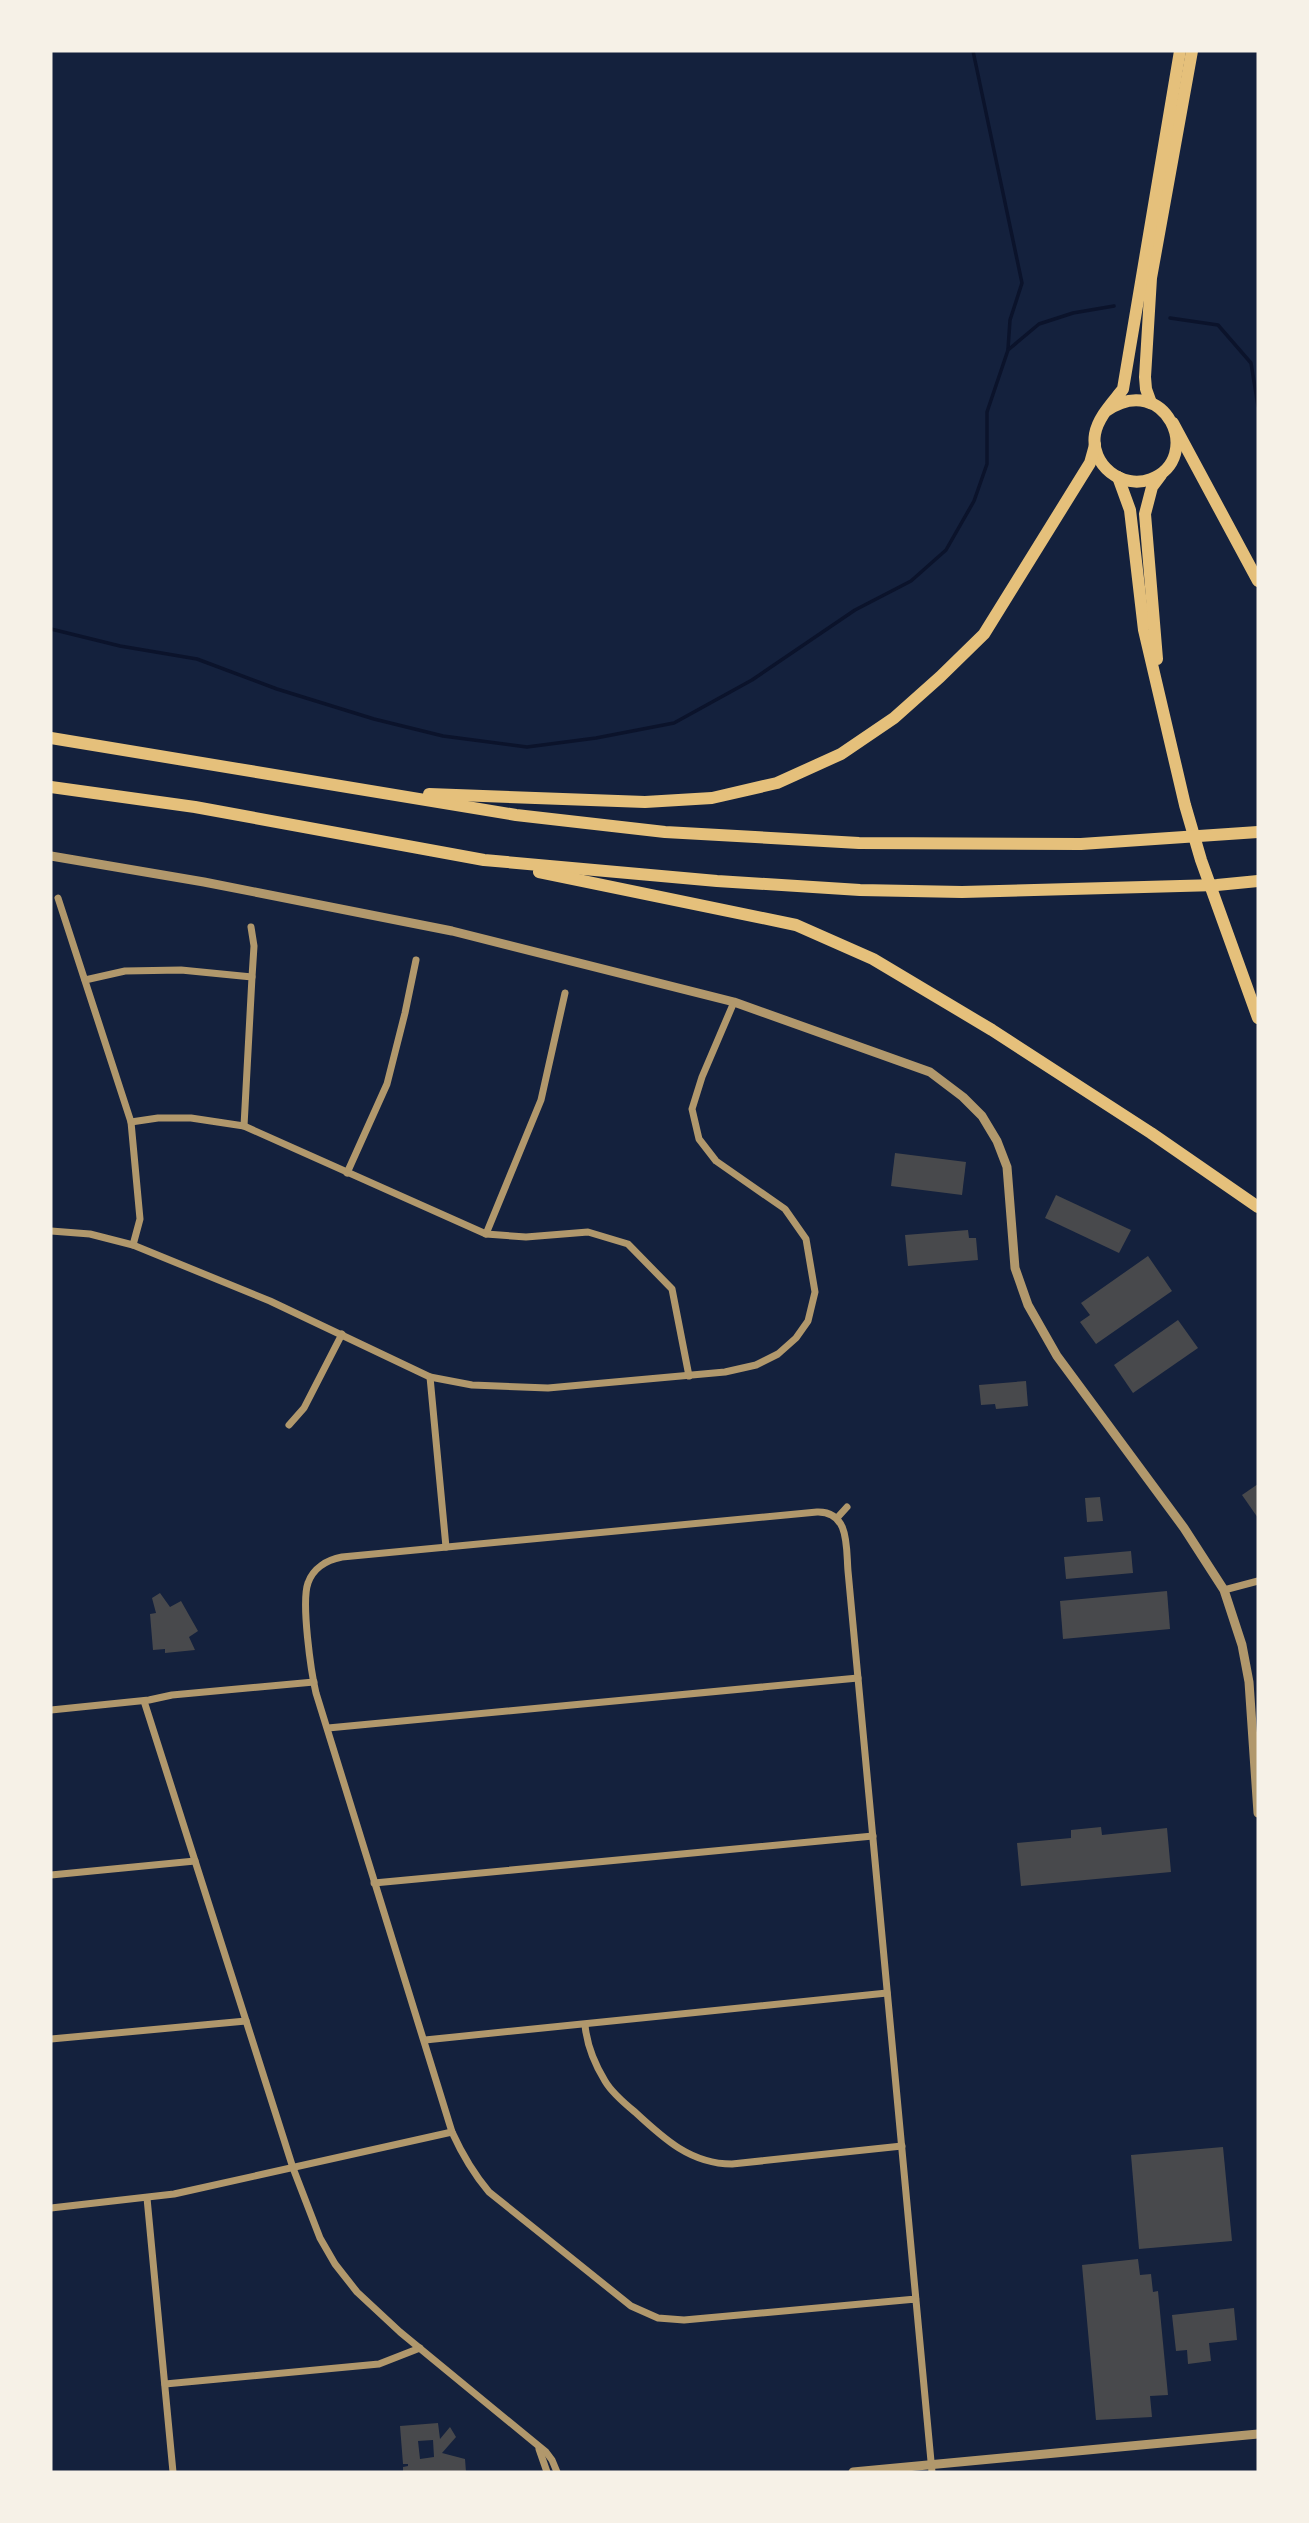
<svg xmlns="http://www.w3.org/2000/svg" width="1309" height="2523" font-family="Helvetica,sans-serif">
  <style>
    .lines { fill: none; stroke-linecap: round; stroke-linejoin: round }
    .stream { stroke: #0b132b; stroke-width: 3.5 }
    .building { fill: #48494c; fill-rule: evenodd }
    .minor { stroke: #b1986c; stroke-width: 7 }
    .tertiary { stroke: #b1986c; stroke-width: 9 }
    .trunk { stroke: #e5c07b; stroke-width: 12 }
    .motorway { stroke: #e5c07b; stroke-width: 12 }
  </style>
  <rect width="100%" height="100%" fill="#14213d"/>
  <g class="lines">
    <g class="stream">
      <polyline points="973,51 1022,283 1010,320 1008,349"/>
      <polyline points="1170,318 1218,325 1251,363 1258,406"/>
      <polyline points="51,629 120,646 197,659 277,689 374,719 443,736 527,747 596,738 674,723 752,680 855,610 911,581 946,550 974,501 987,464 987,412 1008,350 1039,324 1073,313 1114,306"/>
    </g>
  </g>
  <g class="building">
    <polygon points="895,1153 966,1162 962,1195 891,1186"/>
    <polygon points="1056,1195 1131,1230 1119,1253 1045,1218"/>
    <polygon points="968,1230 969,1238 976,1238 978,1260 908,1266 905,1235"/>
    <polygon points="1148,1256 1172,1291 1096,1344 1080,1322 1090,1315 1081,1303"/>
    <polygon points="1178,1320 1198,1348 1133,1393 1114,1365"/>
    <polygon points="1026,1381 1028,1406 996,1409 995,1404 981,1405 979,1385"/>
    <polygon points="1258,1484 1258,1518 1242,1495"/>
    <polygon points="1100,1497 1103,1521 1087,1522 1085,1498"/>
    <polygon points="1131,1551 1133,1573 1066,1579 1064,1557"/>
    <polygon points="1167,1591 1170,1629 1063,1639 1060,1601"/>
    <polygon points="160,1593 170,1607 181,1601 198,1631 189,1637 195,1650 165,1653 165,1649 153,1650 150,1614 156,1613 152,1598"/>
    <polygon points="1101,1827 1102,1835 1167,1828 1171,1872 1021,1886 1017,1843 1071,1838 1071,1830"/>
    <polygon points="1223,2147 1232,2241 1139,2249 1131,2155"/>
    <polygon points="1138,2259 1140,2275 1151,2274 1153,2292 1158,2291 1168,2395 1150,2396 1152,2417 1096,2420 1082,2265"/>
    <polygon points="1234,2308 1237,2340 1209,2343 1211,2361 1188,2364 1187,2350 1176,2351 1172,2315"/>
    <path d="M438,2423l2,16 10,-12 6,10 -14,16 23,6 1,13h-63v-5l5,-1v-2h-5l-3,-38zM433,2440l1,17 -14,2 -2,-18z"/>
  </g>
  <g class="lines">
    <g class="minor">
      <polyline points="58,898 131,1122 140,1219 133,1245"/>
      <polyline points="251,927 254,946 252,977"/>
      <polyline points="85,980 125,971 181,970 252,977 244,1126"/>
      <polyline points="131,1122 158,1118 191,1118 244,1126 486,1234 526,1237 588,1232 628,1244 672,1289 689,1376"/>
      <polyline points="347,1173 387,1084 405,1013 416,960"/>
      <polyline points="51,1231 90,1234 133,1245 270,1301 430,1377 472,1385 548,1388 725,1372 756,1365 778,1354 796,1338 808,1321 815,1292 806,1239 785,1209 716,1161 699,1139 692,1109 702,1077 734,1002"/>
      <polyline points="486,1234 541,1100 565,993"/>
      <polyline points="430,1377 446,1547"/>
      <polyline points="289,1425 304,1408 342,1334"/>
      <polyline points="837,1518 847,1507"/>
      <polyline points="1224,1590 1258,1581"/>
      <polyline points="144,1701 293,2168 320,2238 335,2264 357,2292 400,2332 546,2452 552,2460 557,2472"/>
      <polyline points="51,1710 149,1700 172,1695 314,1682"/>
      <polyline points="328,1728 858,1678"/>
      <polyline points="51,1875 195,1861"/>
      <polyline points="374,1883 873,1836"/>
      <path d="M585,2025c2,21 9,38 20,56 7,12 19,22 30,31 29,27 56,52 97,52l170,-18"/>
      <polyline points="51,2039 246,2021"/>
      <polyline points="425,2040 887,1993"/>
      <polyline points="147,2198 173,2472"/>
      <polyline points="51,2208 174,2194 452,2132"/>
      <path d="M916,2299l-232,21 -26,-2 -27,-12 -142,-114c-16,-19 -27,-38 -37,-60l-136,-439c-5,-21 -15,-91 -8,-110 5,-15 19,-23 34,-26l475,-45c33,-1 29,36 31,59l84,901"/>
      <polyline points="165,2384 379,2364 420,2348"/>
      <polyline points="539,2449 547,2472"/>
    </g>
    <g class="tertiary">
      <polyline points="51,856 204,882 452,931 734,1002 930,1072 963,1097 982,1116 997,1141 1007,1167 1015,1268 1028,1305 1057,1356 1184,1528 1224,1590 1242,1645 1249,1682 1258,1813"/>
      <polyline points="853,2472 1258,2434"/>
    </g>
    <g class="trunk">
      <polyline points="1151,403 1146,389 1145,377 1151,278 1192,51"/>
      <path d="M1106,411c59,-41 99,47 45,68 -29,11 -61,-14 -56,-45 3,-17 18,-32 28,-45l57,-338"/>
      <polyline points="1118,477 1130,510 1144,630 1185,805 1201,860 1258,1018"/>
      <polyline points="1157,659 1145,514 1152,487 1161,475"/>
    </g>
    <g class="motorway">
      <polyline points="1173,423 1258,581"/>
      <polyline points="51,738 516,815 665,832 859,843 1081,844 1258,832"/>
      <polyline points="51,787 195,807 484,860 717,881 860,890 962,892 1217,885 1258,881"/>
      <polyline points="429,794 645,802 712,798 777,783 841,754 894,718 940,677 984,634 1090,463 1095,445"/>
      <polyline points="539,872 796,925 873,959 992,1030 1151,1133 1258,1207"/>
    </g>
  </g>
  <rect width="1309" height="2523" fill="none" stroke="#f6f1e7" stroke-width="105"/>
</svg>
